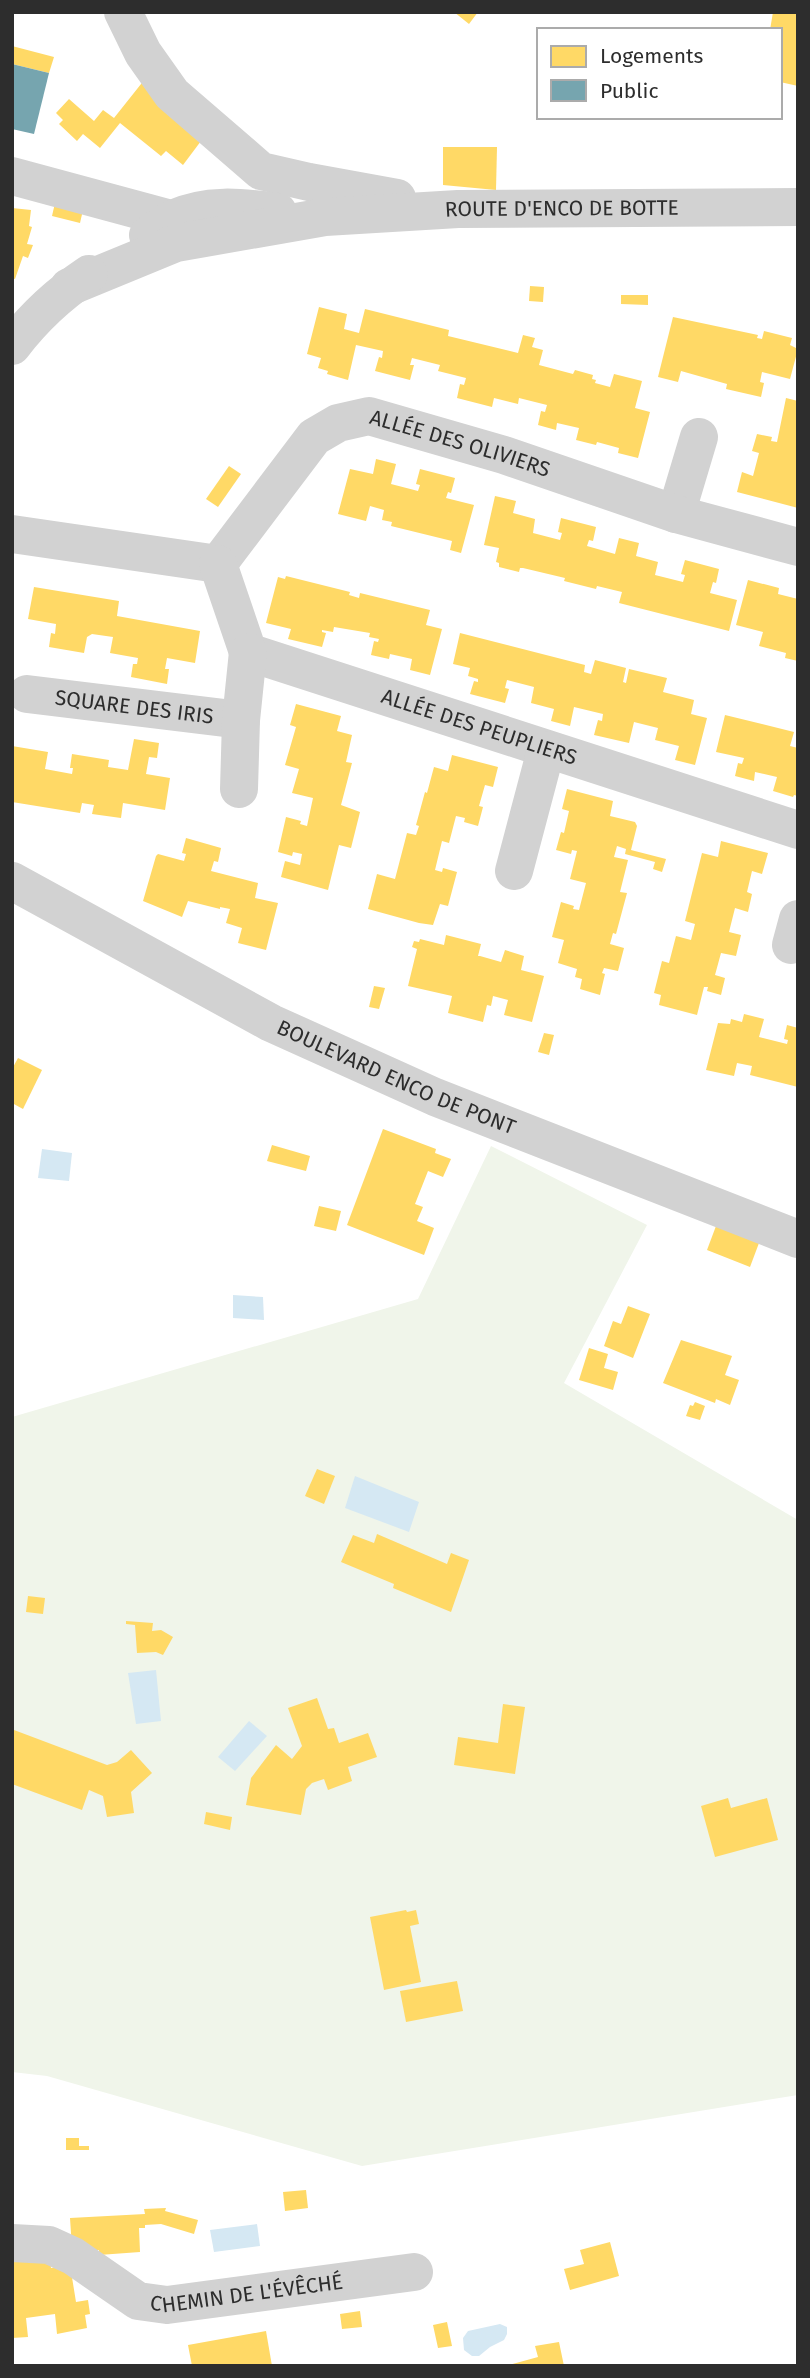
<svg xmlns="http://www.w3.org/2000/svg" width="810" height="2378" font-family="'Fira Sans',sans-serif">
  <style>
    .green { fill: #f0f5ea }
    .water { fill: #d5e8f3 }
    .homes { fill: #ffd966 }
    .public { fill: #76a5af }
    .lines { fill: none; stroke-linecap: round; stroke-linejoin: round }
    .minor { stroke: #d2d2d2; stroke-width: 38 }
    .labels { text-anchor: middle; stroke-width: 7; stroke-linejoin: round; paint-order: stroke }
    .street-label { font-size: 21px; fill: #2d2d2d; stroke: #fff }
  </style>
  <rect width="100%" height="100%" fill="#fff"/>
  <polygon class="green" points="491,1146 647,1225 564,1383 798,1520 798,2095 362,2166 47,2076 12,2072 12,1417 418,1299"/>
  <g class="water">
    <polygon points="42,1149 72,1153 69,1181 38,1178"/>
    <polygon points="233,1295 263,1297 264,1320 233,1318"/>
    <polygon points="355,1476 419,1502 409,1532 345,1508"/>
    <polygon points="156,1670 161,1721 136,1724 128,1673"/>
    <polygon points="249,1721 267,1736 235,1771 218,1757"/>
    <polygon points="257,2224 260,2246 214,2252 210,2230"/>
    <polygon points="500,2324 507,2327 507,2334 504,2340 490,2347 479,2356 472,2356 464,2350 463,2338 468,2331"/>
  </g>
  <g class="homes">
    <polygon points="454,12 478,12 469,24"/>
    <polygon points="773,12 798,12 798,86 780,82 780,30 770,30"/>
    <polygon points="12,46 54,57 49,73 12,64"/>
    <polygon points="145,79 204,137 183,165 166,151 161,156 120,123 100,148 83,134 77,141 59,124 63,120 56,113 69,99 94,121 103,110 114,118"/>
    <polygon points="443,147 497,147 496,190 443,185"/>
    <polygon points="55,203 83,210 80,223 52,216"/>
    <polygon points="12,208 31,210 29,226 32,227 27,244 33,245 28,258 23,256 15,279 12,278"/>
    <polygon points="530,286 544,287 543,302 529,301"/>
    <polygon points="621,295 648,295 648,305 621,304"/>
    <polygon points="319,307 347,314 344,329 359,333 365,309 449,330 448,336 518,353 523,335 535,338 532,347 543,350 539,365 573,374 575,370 593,375 592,379 596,380 595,383 610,387 614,374 642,381 635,408 650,412 638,458 618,453 619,448 597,442 596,445 576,440 579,428 557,423 556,430 538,425 541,411 545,412 547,405 519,398 518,404 494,398 492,407 457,398 460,384 464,385 466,378 438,371 440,365 412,358 410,365 414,365 410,380 375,371 379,357 382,358 383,351 356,345 348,380 327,374 328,371 318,368 321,358 307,354"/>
    <polygon points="673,317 758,335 757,338 762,339 764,331 792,338 790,345 798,349 790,379 762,372 760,382 764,383 761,397 726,389 727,384 681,371 678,382 658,377"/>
    <polygon points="786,398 798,401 798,508 737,492 742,472 753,476 759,453 752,451 757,434 772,437 771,441 777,442"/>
    <polygon points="376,459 396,464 391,484 418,491 420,485 416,484 420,469 455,478 451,493 448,492 446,498 474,505 461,553 450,550 452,541 391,526 392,522 382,520 384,510 370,506 366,521 338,514 350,469 373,474"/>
    <polygon points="229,466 241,474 218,507 206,499"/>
    <polygon points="495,496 516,501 513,513 535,519 533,533 560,540 562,533 558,532 561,518 596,527 593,541 589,540 587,546 615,554 619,538 639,543 636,556 658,562 655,575 683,582 685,575 681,574 685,560 719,569 716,583 713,582 710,593 737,600 729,631 619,603 622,592 597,586 596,589 564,581 565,578 523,568 520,568 519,572 499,567 499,563 496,562 499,548 484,545"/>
    <polygon points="286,576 350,592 349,595 359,598 360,593 430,610 426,625 442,629 430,675 410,670 412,659 390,654 389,659 371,655 374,641 378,642 379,639 369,637 370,633 334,627 333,632 322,630 322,632 326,633 322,647 288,639 291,629 266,623 278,577 285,579"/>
    <polygon points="748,580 779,588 778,594 798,599 798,661 785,658 786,653 759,646 763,632 736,625"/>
    <polygon points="34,587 119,601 117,616 200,631 195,663 167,658 165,669 169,669 167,684 131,677 133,664 137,664 138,658 110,653 113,637 92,634 87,637 84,653 49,647 51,633 55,634 56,624 28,619"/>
    <polygon points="460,633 585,665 584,672 591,674 595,660 626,668 623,682 626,683 629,669 667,678 663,692 694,700 691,714 707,718 695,765 675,760 679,746 655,740 658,728 634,722 629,743 594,735 598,720 602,721 603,714 574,707 570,726 551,721 554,709 531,703 534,687 507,680 505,688 509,689 505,703 470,694 474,681 478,682 478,679 468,676 470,668 453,664"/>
    <polygon points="296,704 341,716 337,731 352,735 346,762 352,763 341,805 360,812 351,848 339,845 328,890 281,877 285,861 300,865 302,854 293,852 292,856 278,852 286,817 301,821 300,824 307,826 313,798 292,793 299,769 285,765 296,727 290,725"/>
    <polygon points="725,715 794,732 790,746 798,748 798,796 794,795 793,797 773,791 777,777 755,772 754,781 735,776 738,763 742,764 744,758 716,752"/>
    <polygon points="134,739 159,743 157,758 149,757 146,774 170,778 165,810 123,803 121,818 92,814 94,805 82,803 80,813 12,802 12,746 48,752 45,769 72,774 73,768 70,768 72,754 109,760 108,767 128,770"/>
    <polygon points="452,755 498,767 493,787 485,785 479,806 483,807 478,826 464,822 465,818 456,816 449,843 442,841 435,870 442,872 443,868 457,872 448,906 440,904 433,925 419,923 368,909 377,874 395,879 407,833 416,835 419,826 416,825 425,792 427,793 434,767 448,771"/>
    <polygon points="567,789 613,801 610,816 635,822 637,826 631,850 666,859 662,872 653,869 655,862 625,854 626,849 617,846 614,857 628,860 620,892 627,893 616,934 613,933 610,944 624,948 618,971 604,968 602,973 605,974 600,995 580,989 582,979 575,977 577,969 558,963 564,940 552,937 561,902 574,906 573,909 579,910 586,883 570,879 577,851 572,850 571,854 556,850 561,832 564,833 569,811 562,809"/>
    <polygon points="186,838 221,848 218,862 214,861 211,871 258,883 255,898 278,903 266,950 238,943 242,928 226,923 230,909 220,907 220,909 188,901 182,917 143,901 156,856 158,854 184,861 186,854 182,853"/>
    <polygon points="721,841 768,853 762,874 752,871 747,892 752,894 748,912 735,908 729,932 741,935 736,956 721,953 715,975 725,978 721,995 707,991 708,987 704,987 697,1015 659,1005 661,995 654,993 662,961 669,963 676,936 691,940 695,924 685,921 702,853 718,857"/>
    <polygon points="446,935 481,944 478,956 480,956 501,962 505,950 524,956 521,970 544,976 532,1022 504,1015 508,1000 493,996 491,1006 487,1005 483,1022 448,1013 452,996 408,986 417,949 412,947 414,941 419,942 420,939 444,945"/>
    <polygon points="374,986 385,988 379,1009 369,1007"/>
    <polygon points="744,1014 764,1019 759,1037 787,1044 788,1040 784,1039 787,1025 798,1028 798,1087 750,1075 752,1066 737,1063 734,1076 706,1070 718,1023 730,1024 731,1019 742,1022"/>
    <polygon points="544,1033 554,1035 549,1055 538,1052"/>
    <polygon points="18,1058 42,1070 23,1109 12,1103 12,1069"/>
    <polygon points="383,1129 436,1149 435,1153 451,1159 443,1177 428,1171 415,1204 423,1207 417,1221 434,1228 424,1255 347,1225"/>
    <polygon points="272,1145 310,1156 306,1171 267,1161"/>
    <polygon points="319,1206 341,1211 336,1231 314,1226"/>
    <polygon points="716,1226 759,1243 750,1267 707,1250"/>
    <polygon points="628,1306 650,1314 633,1358 604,1346 613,1321 621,1324"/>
    <polygon points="681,1340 732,1356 725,1375 739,1380 730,1405 716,1399 715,1403 663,1383"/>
    <polygon points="589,1348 608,1354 604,1368 618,1372 613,1390 579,1380"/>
    <polygon points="695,1402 705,1406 700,1420 686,1416 690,1405 693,1406"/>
    <polygon points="317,1469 335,1476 324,1504 305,1496"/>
    <polygon points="377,1534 447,1564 451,1553 469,1560 451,1612 393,1588 394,1584 341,1562 353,1535 374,1543"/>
    <polygon points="28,1596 45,1598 43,1614 26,1612"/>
    <polygon points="126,1621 153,1623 152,1631 161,1630 173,1637 163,1655 156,1652 137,1653 135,1625 126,1624"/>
    <polygon points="317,1698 328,1729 334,1728 339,1743 368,1733 377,1757 348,1767 352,1781 328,1790 324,1779 312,1783 306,1789 301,1815 246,1805 251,1778 276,1745 292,1759 302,1746 288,1708"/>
    <polygon points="503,1704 525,1707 515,1774 454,1765 458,1737 498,1743"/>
    <polygon points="14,1730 107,1765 117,1762 131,1750 152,1773 131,1792 134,1813 107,1817 103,1796 89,1790 82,1810 12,1784 12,1735"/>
    <polygon points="728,1798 731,1808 767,1798 778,1840 715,1857 701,1806"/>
    <polygon points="206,1812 232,1817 230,1830 204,1824"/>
    <polygon points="406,1910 407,1912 416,1910 419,1924 410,1926 421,1982 384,1990 370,1917"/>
    <polygon points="457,1981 463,2011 406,2022 400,1991"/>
    <polygon points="66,2138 79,2138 79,2146 89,2146 89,2150 66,2150"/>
    <polygon points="306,2190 308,2208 285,2211 283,2192"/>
    <polygon points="166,2208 165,2211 198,2220 194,2234 161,2224 145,2225 145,2228 139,2228 140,2252 99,2255 99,2250 78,2251 72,2248 70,2218 145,2214 144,2209"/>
    <polygon points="610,2242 619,2276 570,2290 564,2269 584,2264 580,2250"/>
    <polygon points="50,2257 51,2268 70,2265 76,2302 88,2300 90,2314 85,2315 87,2328 57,2334 55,2314 26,2318 28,2337 12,2338 12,2261"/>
    <polygon points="360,2311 362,2327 342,2329 340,2314"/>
    <polygon points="447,2322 452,2346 438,2348 433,2325"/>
    <polygon points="266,2331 272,2366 192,2366 188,2345"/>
    <polygon points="559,2342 564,2366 505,2366 538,2357 535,2346"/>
  </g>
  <polygon class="public" points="12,64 49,73 34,134 12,129"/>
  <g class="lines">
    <g class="minor">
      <polyline points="123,12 143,53 172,94 261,171 309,182 397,198"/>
      <polyline points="12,176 186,223"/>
      <path d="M148,235c8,-5 16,-12 24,-16 34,-16 70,-12 106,-7"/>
      <path id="s1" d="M69,287l107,-44 149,-26 133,-8 340,-2"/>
      <path d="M12,346c22,-29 47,-52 77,-72"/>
      <polyline points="676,514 699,437"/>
      <path id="s2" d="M12,534l206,30 96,-127 24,-14 31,-7 135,39 172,59 122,33"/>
      <path id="s3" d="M218,564l30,88 550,178"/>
      <path id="s4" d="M27,694l214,26"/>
      <polyline points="239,789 241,720 248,652"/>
      <polyline points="514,871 546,750"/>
      <path id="s5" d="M12,881l259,142 164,74 363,142"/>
      <polyline points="791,945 798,919"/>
      <path id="s6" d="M12,2243l37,2 24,11 65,45 29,4 247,-33"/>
    </g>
  </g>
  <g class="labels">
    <g class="street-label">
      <text dy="7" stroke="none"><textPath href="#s1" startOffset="504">ROUTE D'ENCO DE BOTTE</textPath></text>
      <text dy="7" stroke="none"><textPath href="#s2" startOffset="522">ALLÉE DES OLIVIERS</textPath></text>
      <text dy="7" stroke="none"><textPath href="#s4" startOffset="108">SQUARE DES IRIS</textPath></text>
      <text dy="7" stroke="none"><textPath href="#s3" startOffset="336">ALLÉE DES PEUPLIERS</textPath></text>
      <text dy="7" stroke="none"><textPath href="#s5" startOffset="432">BOULEVARD ENCO DE PONT</textPath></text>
      <text dy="7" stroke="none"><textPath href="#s6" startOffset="252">CHEMIN DE L'ÉVÊCHÉ</textPath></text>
    </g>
  </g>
  <rect width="810" height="2378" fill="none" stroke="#2d2d2d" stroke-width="28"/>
  <rect x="537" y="28" width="245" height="91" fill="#ffffff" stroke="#ababab" stroke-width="2"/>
  <rect x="551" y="46" width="35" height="21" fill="#ffd966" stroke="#ababab" stroke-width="2"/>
  <text x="600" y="63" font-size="21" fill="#2d2d2d">Logements</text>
  <rect x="551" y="80" width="35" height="21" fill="#76a5af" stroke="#ababab" stroke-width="2"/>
  <text x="600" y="98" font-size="21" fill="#2d2d2d">Public</text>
</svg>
